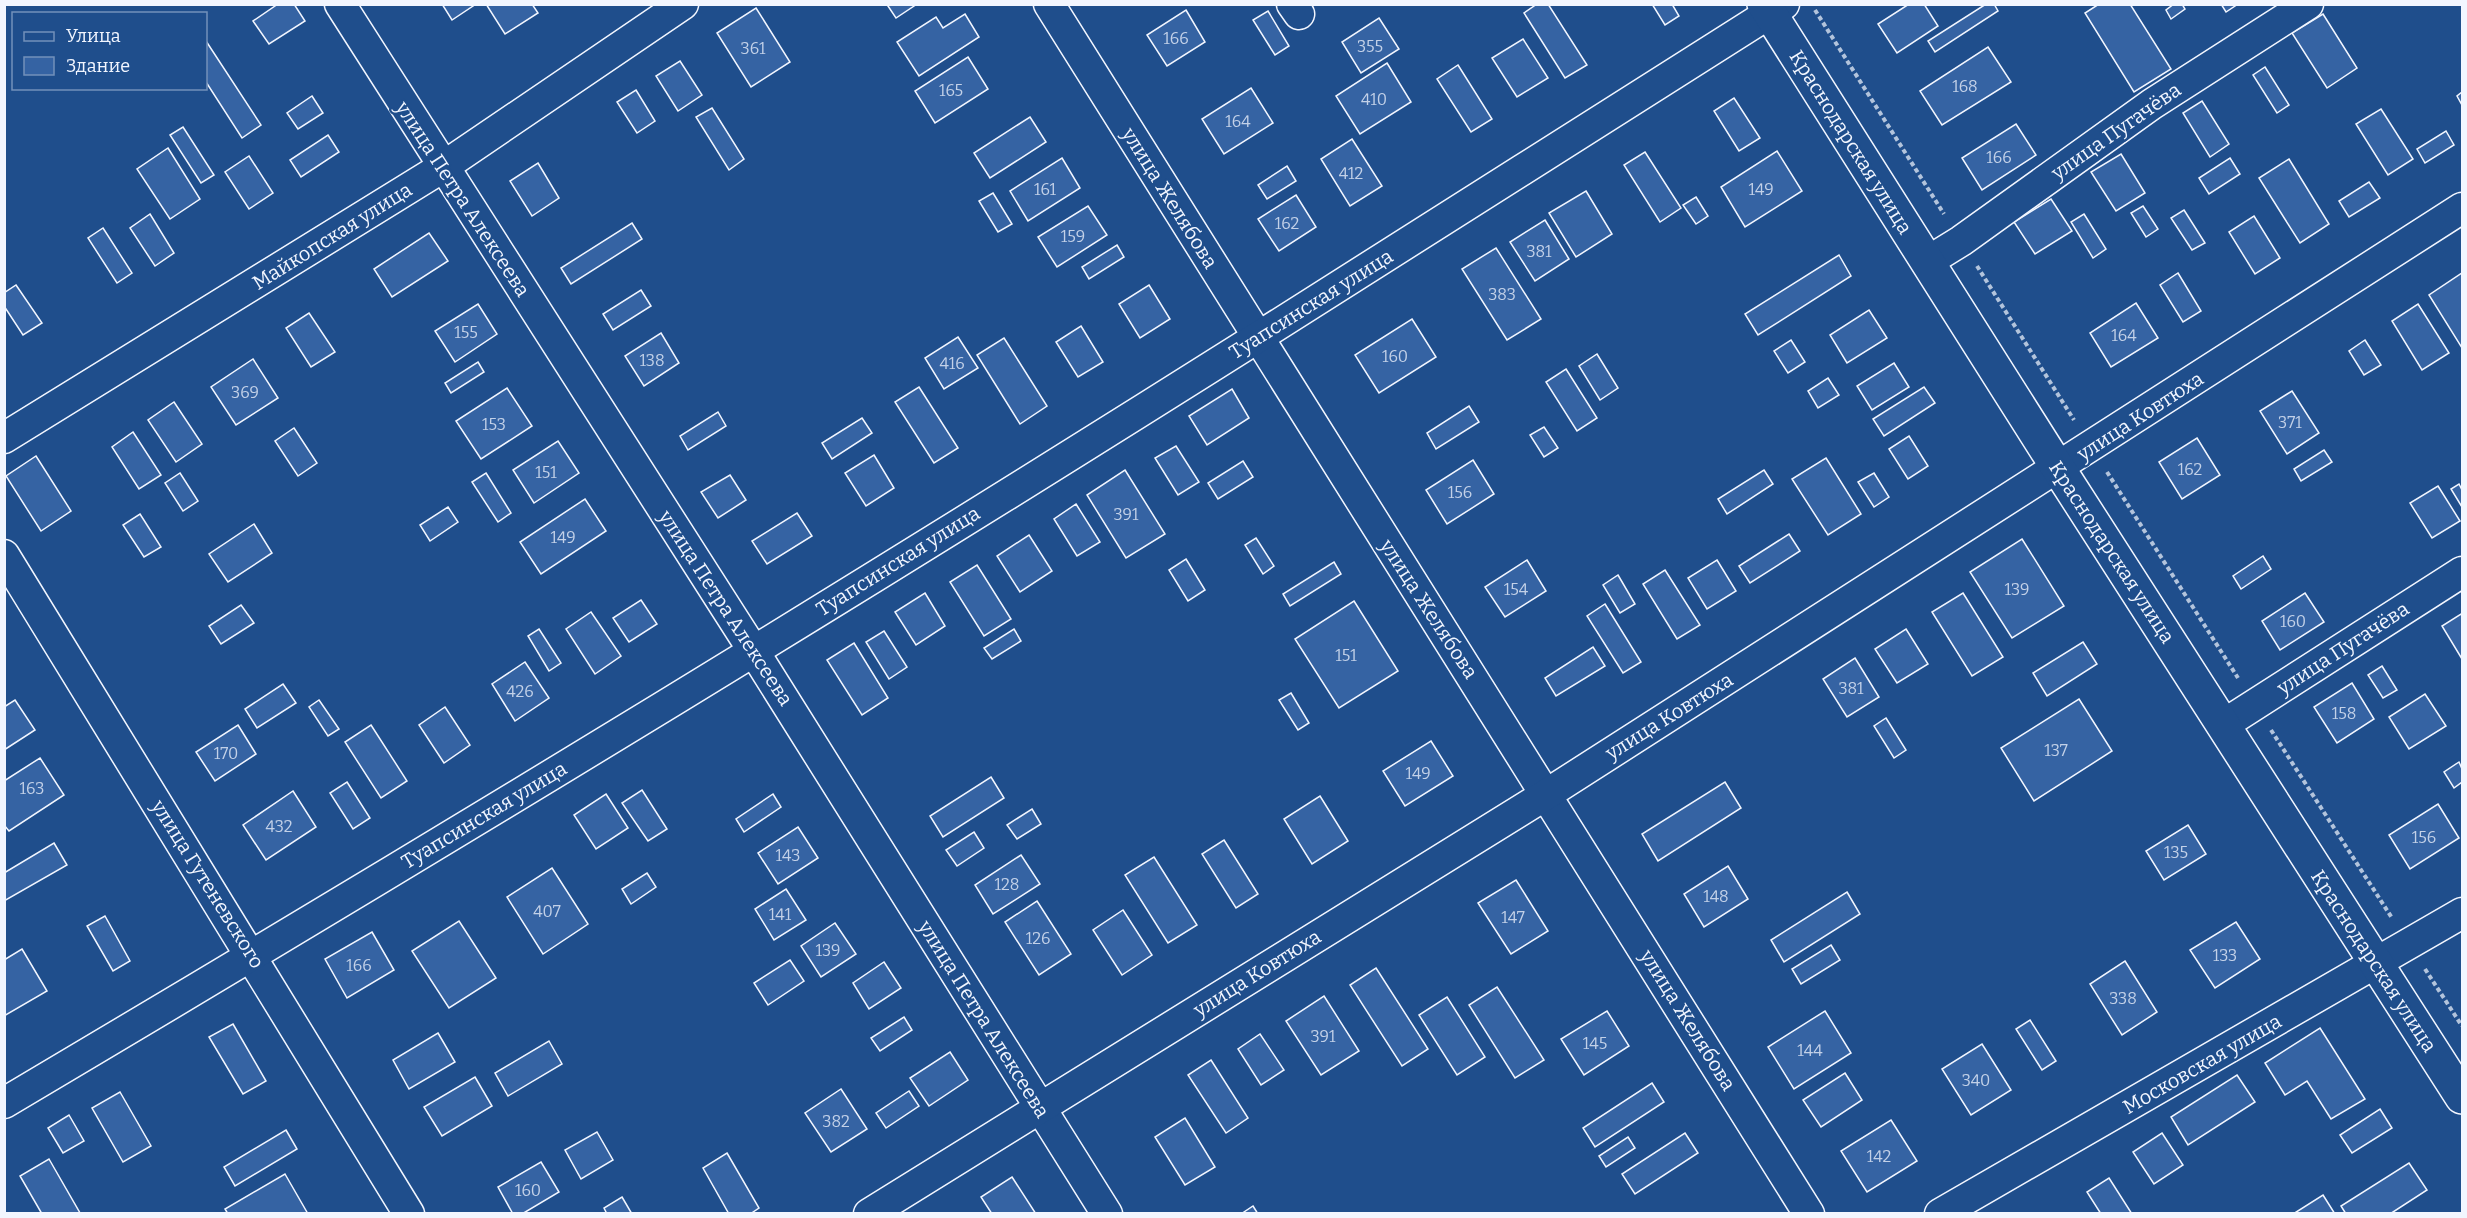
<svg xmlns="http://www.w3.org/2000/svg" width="2467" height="1218" font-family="Bitter,serif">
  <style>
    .building { fill: #3563a3; stroke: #f2f6ff; stroke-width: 1.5 }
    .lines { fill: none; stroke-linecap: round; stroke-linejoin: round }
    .minor-casing { stroke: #f2f6ff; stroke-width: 33 }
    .secondary-casing { stroke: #f2f6ff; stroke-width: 36 }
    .path { stroke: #b3c4dc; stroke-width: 4; stroke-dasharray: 4.5 3; stroke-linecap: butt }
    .minor { stroke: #1f4e8c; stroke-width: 30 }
    .secondary { stroke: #1f4e8c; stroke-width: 33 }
    .labels { text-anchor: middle; stroke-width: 4.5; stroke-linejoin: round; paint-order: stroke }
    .number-label { font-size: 16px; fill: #c3d1e8 }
    .street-label { font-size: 20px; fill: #f2f6ff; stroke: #1f4e8c }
  </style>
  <rect width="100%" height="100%" fill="#1f4e8c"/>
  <g class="building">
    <polygon points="278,4 294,4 305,21 269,44 253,21"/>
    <polygon points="442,4 476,4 452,20"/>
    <polygon points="486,4 532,4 538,13 505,34"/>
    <polygon points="890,4 917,4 896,18 888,6"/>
    <polygon points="1537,4 1548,4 1587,65 1565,78 1524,13"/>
    <polygon points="1652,4 1672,4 1679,16 1665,25"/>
    <polygon points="1909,4 1924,4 1938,26 1897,53 1878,24"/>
    <polygon points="1986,4 1994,4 1998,11 1935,52 1928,41"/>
    <polygon points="2099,4 2130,4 2171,69 2134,92 2085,13"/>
    <polygon points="2174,4 2182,4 2185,9 2171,19 2166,10"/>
    <polygon points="2221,4 2238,4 2226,12"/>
    <polygon points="756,8 790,62 751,87 717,33"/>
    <polygon points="1186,10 1205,42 1167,66 1147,35"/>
    <polygon points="1268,11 1289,46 1275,55 1253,20"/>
    <polygon points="965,14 979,37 919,76 897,42 936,17 943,28"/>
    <polygon points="2323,14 2357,68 2327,88 2292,33"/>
    <polygon points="1379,18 1399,49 1361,73 1342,42"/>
    <polygon points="1523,39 1548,78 1517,97 1492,58"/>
    <polygon points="206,41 261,125 242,138 206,82"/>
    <polygon points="1988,47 2011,82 1942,125 1920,91"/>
    <polygon points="968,57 988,89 935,123 915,91"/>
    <polygon points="680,61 702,95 678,111 656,76"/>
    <polygon points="1387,63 1411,102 1360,134 1336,96"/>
    <polygon points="1458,65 1492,119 1471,132 1437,79"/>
    <polygon points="2265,67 2289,105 2277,113 2253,75"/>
    <polygon points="1251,88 1273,123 1224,154 1202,119"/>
    <polygon points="636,90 655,121 637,133 617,102"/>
    <polygon points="2462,92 2462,105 2457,96"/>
    <polygon points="312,96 323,113 298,129 287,113"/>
    <polygon points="1734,98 1760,138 1739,151 1714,111"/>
    <polygon points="2202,101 2229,144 2210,157 2183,113"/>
    <polygon points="712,108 744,159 729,170 696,117"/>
    <polygon points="2381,109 2413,159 2388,175 2356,124"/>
    <polygon points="1030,117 1046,142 990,178 974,153"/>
    <polygon points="2016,124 2036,155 1982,190 1962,158"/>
    <polygon points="183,127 214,175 201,183 170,135"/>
    <polygon points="2446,131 2454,145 2425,163 2417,149"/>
    <polygon points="328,135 339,152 301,177 290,160"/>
    <polygon points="1352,139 1382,186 1350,206 1321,159"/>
    <polygon points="168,148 200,199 170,219 137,169"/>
    <polygon points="1777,151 1802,191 1745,227 1721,187"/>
    <polygon points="1645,152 1681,208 1660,222 1624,165"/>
    <polygon points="2121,154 2145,193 2116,211 2091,172"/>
    <polygon points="249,156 273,193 249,209 225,172"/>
    <polygon points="1062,158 1080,188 1028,221 1010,191"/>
    <polygon points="2230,158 2240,174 2209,194 2199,178"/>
    <polygon points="2289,159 2329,224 2300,243 2259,178"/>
    <polygon points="538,163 559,198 532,216 510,181"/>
    <polygon points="1287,166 1296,181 1267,199 1258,185"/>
    <polygon points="2369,182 2380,198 2349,217 2339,201"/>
    <polygon points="1586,191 1612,234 1576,257 1549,213"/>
    <polygon points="993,193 1012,224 998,232 979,201"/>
    <polygon points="1296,195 1316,227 1279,251 1258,219"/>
    <polygon points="1696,197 1708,216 1696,224 1683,205"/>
    <polygon points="2051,199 2072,231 2035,254 2014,222"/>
    <polygon points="1088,206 1107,235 1057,267 1038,237"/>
    <polygon points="2143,206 2158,229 2146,237 2131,213"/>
    <polygon points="2184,210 2205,243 2192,250 2171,218"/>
    <polygon points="150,214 174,253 155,266 130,228"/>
    <polygon points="2084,214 2106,249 2093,258 2071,222"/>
    <polygon points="2254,216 2280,258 2255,274 2229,232"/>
    <polygon points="1545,220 1569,259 1535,281 1510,242"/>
    <polygon points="632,223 642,239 571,284 561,268"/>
    <polygon points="103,228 132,273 117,283 88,238"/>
    <polygon points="429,233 448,261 392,297 374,269"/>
    <polygon points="1117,245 1124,257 1089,279 1082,267"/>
    <polygon points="1496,248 1541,319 1507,340 1462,269"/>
    <polygon points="1839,255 1851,276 1758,335 1745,314"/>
    <polygon points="2178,273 2201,311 2183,322 2160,285"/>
    <polygon points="2462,273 2462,348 2429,295"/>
    <polygon points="16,285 42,323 23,335 4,306 4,293"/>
    <polygon points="1149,285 1170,319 1140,338 1119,304"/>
    <polygon points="641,290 651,306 613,330 603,314"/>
    <polygon points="2136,303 2158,338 2111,367 2090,333"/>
    <polygon points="478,304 497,334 455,362 435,331"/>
    <polygon points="2418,304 2449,353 2422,370 2392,321"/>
    <polygon points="1869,310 1887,338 1847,363 1830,335"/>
    <polygon points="309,313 335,352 311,367 286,328"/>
    <polygon points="1412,319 1436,357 1379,393 1355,355"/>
    <polygon points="1081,326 1103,362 1078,377 1056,342"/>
    <polygon points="661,333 679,363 644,386 625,356"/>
    <polygon points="958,337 978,368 944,389 925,358"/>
    <polygon points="1004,338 1047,406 1020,424 977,355"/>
    <polygon points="1791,340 1805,362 1788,373 1774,351"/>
    <polygon points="2365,340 2381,365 2364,375 2349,351"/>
    <polygon points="1597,354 1618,388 1600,400 1579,366"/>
    <polygon points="253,359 278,398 236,425 211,387"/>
    <polygon points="478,362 484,372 451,393 445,383"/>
    <polygon points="1894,363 1909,387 1872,410 1857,386"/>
    <polygon points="1566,369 1597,418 1577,431 1546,382"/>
    <polygon points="1828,378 1839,395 1818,408 1808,391"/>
    <polygon points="919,387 958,448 934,463 895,402"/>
    <polygon points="1924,387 1935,403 1884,436 1873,419"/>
    <polygon points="507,388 532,426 481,459 456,421"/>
    <polygon points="1232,389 1249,418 1207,445 1189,416"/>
    <polygon points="2292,391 2319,433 2287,454 2260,411"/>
    <polygon points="174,402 202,444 176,462 148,420"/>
    <polygon points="1469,406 1479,422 1436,449 1427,433"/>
    <polygon points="718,412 726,426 688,450 680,436"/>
    <polygon points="862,418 872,433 832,459 822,443"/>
    <polygon points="1544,427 1558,448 1544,457 1530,435"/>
    <polygon points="294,428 317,463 298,476 275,441"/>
    <polygon points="133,432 161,475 139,489 112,447"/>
    <polygon points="1909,436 1928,466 1908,479 1889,449"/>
    <polygon points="2197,438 2220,475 2182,499 2159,462"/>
    <polygon points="558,441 579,473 534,503 513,470"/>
    <polygon points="1176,446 1199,482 1178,495 1155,458"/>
    <polygon points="2324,450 2332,462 2301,481 2294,469"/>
    <polygon points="874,455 894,488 866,506 845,473"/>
    <polygon points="36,456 71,511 41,531 6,476"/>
    <polygon points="1826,458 1861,514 1828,535 1792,479"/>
    <polygon points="1473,460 1494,494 1447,524 1426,490"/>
    <polygon points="1243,461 1253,477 1218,499 1208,483"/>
    <polygon points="1125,470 1165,534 1126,558 1087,495"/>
    <polygon points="1764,470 1773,484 1727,514 1718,499"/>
    <polygon points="180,473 198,501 183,511 165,483"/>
    <polygon points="486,473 511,513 498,522 472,482"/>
    <polygon points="1874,473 1889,497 1874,507 1858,482"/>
    <polygon points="730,475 746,500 718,518 701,492"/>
    <polygon points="2459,484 2462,490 2462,507 2451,489"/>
    <polygon points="2438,486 2460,521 2432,538 2410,503"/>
    <polygon points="585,499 606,531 541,574 520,542"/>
    <polygon points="1076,504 1100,542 1077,556 1054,519"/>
    <polygon points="448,507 458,522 430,541 420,525"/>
    <polygon points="797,513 812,536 767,564 752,541"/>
    <polygon points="140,514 161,547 144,557 123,525"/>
    <polygon points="254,524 272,553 228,582 209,554"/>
    <polygon points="1789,534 1800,551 1750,583 1739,566"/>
    <polygon points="1029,535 1052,571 1020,592 997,556"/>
    <polygon points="1256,538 1274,566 1263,574 1245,545"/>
    <polygon points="2022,539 2064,606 2012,638 1970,572"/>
    <polygon points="2263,556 2271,569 2241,589 2233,576"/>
    <polygon points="1186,559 1205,590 1188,601 1169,570"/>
    <polygon points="1527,560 1546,591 1505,617 1485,587"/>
    <polygon points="1717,560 1736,591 1707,609 1688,578"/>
    <polygon points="1334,562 1341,574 1290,606 1283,594"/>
    <polygon points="977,565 1011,619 984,636 950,582"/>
    <polygon points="1665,570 1700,625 1677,639 1643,584"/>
    <polygon points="1618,575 1635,604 1620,613 1603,585"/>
    <polygon points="925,593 945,626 916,645 895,612"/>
    <polygon points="1963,593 2003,657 1972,676 1932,612"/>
    <polygon points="2305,593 2324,622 2280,650 2262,621"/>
    <polygon points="641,600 657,624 629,642 613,618"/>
    <polygon points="1354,601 1398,671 1339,708 1295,639"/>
    <polygon points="1605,604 1641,662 1623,673 1587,616"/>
    <polygon points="241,605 254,623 221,644 209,626"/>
    <polygon points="591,612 621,656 595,674 566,629"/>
    <polygon points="2461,614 2462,616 2462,659 2442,626"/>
    <polygon points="539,629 561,663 549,671 528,636"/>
    <polygon points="1014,629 1021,641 992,659 984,648"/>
    <polygon points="1906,629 1928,664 1897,683 1875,649"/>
    <polygon points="884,631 907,667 889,679 866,642"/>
    <polygon points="2083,642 2097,664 2047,696 2033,673"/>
    <polygon points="854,643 888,698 862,715 827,660"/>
    <polygon points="1593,647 1605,666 1556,696 1545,678"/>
    <polygon points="1855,658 1879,697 1847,717 1823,679"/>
    <polygon points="525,662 549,698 515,721 492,684"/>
    <polygon points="2382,666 2397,690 2383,698 2368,675"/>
    <polygon points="2352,683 2374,719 2337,743 2314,707"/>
    <polygon points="283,684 296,703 257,728 245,709"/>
    <polygon points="1291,693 1309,723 1298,730 1279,700"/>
    <polygon points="2425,694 2446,726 2409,749 2389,717"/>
    <polygon points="2079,699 2112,751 2034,801 2001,748"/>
    <polygon points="15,700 35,730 4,750 4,707"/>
    <polygon points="319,700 339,729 328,736 309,707"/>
    <polygon points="445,707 470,745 444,763 419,725"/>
    <polygon points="1886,718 1906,750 1894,758 1874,726"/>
    <polygon points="238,725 256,754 215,781 196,752"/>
    <polygon points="371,725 407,781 381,798 345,742"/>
    <polygon points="1431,741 1453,776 1405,806 1383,771"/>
    <polygon points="40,758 64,795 9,831 4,825 4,781"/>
    <polygon points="2459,762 2462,769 2462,782 2454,788 2444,772"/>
    <polygon points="991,777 1004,798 943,837 930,816"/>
    <polygon points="347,782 370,818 353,829 330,793"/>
    <polygon points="1725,782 1741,808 1658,861 1642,834"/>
    <polygon points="642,790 667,829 648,841 622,803"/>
    <polygon points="293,791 316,827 266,860 243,825"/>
    <polygon points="606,794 628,828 596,849 574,815"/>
    <polygon points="773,794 781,807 744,832 736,819"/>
    <polygon points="1320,796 1348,841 1312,864 1284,819"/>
    <polygon points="2438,804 2459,838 2410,869 2389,835"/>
    <polygon points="1032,809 1041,824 1017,839 1007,825"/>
    <polygon points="2188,825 2206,854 2164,880 2146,851"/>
    <polygon points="798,827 818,858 778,884 758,853"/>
    <polygon points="974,832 984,848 957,866 946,850"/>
    <polygon points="1224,840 1258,894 1236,908 1202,854"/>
    <polygon points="54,843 67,865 4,901 4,873"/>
    <polygon points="1021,855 1040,884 993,914 975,885"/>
    <polygon points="1154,857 1197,925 1168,943 1125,875"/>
    <polygon points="1728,866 1748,899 1704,927 1684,894"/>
    <polygon points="552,868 588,924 543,954 507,897"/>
    <polygon points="647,873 656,887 631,904 622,889"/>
    <polygon points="1516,880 1548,931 1511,954 1478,903"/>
    <polygon points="786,889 806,920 774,940 755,909"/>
    <polygon points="1847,892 1860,914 1784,962 1771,940"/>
    <polygon points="1037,901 1071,954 1039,975 1005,922"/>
    <polygon points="1123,910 1152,955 1122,975 1093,930"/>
    <polygon points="105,916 130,961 113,971 87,926"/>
    <polygon points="459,921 496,978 449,1008 412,951"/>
    <polygon points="2236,922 2260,959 2215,988 2190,950"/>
    <polygon points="835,923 856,954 821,977 801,946"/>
    <polygon points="372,932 394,970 347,998 325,959"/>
    <polygon points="1831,945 1840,960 1801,984 1792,969"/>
    <polygon points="22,949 47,991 4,1016 4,960"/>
    <polygon points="790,960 804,981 768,1005 754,983"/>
    <polygon points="2125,961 2157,1012 2122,1035 2090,984"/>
    <polygon points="884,962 901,988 869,1009 853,983"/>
    <polygon points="1376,968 1428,1049 1402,1066 1350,985"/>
    <polygon points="1497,987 1544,1060 1515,1078 1469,1005"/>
    <polygon points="1324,996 1359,1051 1321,1075 1286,1021"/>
    <polygon points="1447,997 1485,1057 1457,1075 1419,1015"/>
    <polygon points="1607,1011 1629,1046 1584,1075 1561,1039"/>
    <polygon points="1825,1011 1851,1053 1794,1089 1768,1047"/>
    <polygon points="904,1017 912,1030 880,1051 871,1038"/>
    <polygon points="2030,1020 2056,1061 2042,1070 2016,1029"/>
    <polygon points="233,1024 266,1081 243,1094 209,1037"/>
    <polygon points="2320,1028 2365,1099 2331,1119 2307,1081 2285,1095 2265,1063"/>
    <polygon points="438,1033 455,1062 409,1089 393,1060"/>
    <polygon points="1260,1034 1284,1070 1261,1085 1238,1049"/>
    <polygon points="549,1041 562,1064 508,1096 495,1073"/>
    <polygon points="1982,1044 2011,1090 1971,1115 1942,1069"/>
    <polygon points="950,1052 968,1080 929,1106 910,1078"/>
    <polygon points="1211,1060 1248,1118 1226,1133 1188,1075"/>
    <polygon points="1845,1073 1862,1100 1821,1127 1803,1100"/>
    <polygon points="2237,1075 2255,1102 2188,1145 2171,1117"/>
    <polygon points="475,1077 492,1106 442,1136 424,1107"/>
    <polygon points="1652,1083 1664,1102 1595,1147 1583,1128"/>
    <polygon points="841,1089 867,1129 831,1152 805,1113"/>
    <polygon points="909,1091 919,1106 886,1128 876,1113"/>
    <polygon points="120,1092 151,1146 123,1162 92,1108"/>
    <polygon points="2380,1109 2392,1128 2352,1153 2340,1135"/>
    <polygon points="69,1115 84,1141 63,1153 48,1128"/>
    <polygon points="1185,1118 1215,1167 1185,1185 1155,1137"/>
    <polygon points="1891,1120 1917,1161 1867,1192 1841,1151"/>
    <polygon points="286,1130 297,1149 235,1186 224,1167"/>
    <polygon points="597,1132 613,1160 581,1179 565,1150"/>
    <polygon points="1685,1133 1698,1153 1635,1194 1622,1174"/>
    <polygon points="2162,1133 2183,1165 2154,1184 2133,1152"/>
    <polygon points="1628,1137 1635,1148 1606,1167 1599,1156"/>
    <polygon points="727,1153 759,1208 750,1214 729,1214 703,1168"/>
    <polygon points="49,1159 80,1213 78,1214 42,1214 20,1176"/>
    <polygon points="541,1162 559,1192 522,1214 513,1214 498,1187"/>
    <polygon points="2409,1163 2427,1190 2390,1214 2346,1214 2341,1206"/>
    <polygon points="285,1174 308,1214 228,1214 225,1209"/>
    <polygon points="1012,1177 1036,1214 992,1214 981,1197"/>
    <polygon points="2109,1178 2132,1214 2101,1214 2087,1192"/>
    <polygon points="2323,1195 2335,1214 2293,1214"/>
    <polygon points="622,1197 632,1214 607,1214 604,1208"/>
    <polygon points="1253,1206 1258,1214 1241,1214"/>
  </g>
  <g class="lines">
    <g class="minor-casing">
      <g id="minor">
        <polyline points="340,4 753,650 1107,1214"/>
        <path d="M1049,4c251,405 508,806 760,1210"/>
        <polyline points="1292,4 1299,14"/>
        <polyline points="1927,262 1961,241 2152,104 2308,4"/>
        <polyline points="4,438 443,167 683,4"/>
        <polyline points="4,555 409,1214"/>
        <polyline points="2223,725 2462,572"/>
        <path d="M4,1103c422,-250 841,-505 1256,-767 175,-110 349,-222 524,-332"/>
        <polyline points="869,1214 1547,794 2462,208"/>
        <polyline points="1940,1214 2462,913"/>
      </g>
    </g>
    <g class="secondary-casing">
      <polyline id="secondary" points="1764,4 2058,468 2462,1097"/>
    </g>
    <g class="path">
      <polyline points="1815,10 1944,214"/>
      <polyline points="1977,266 2074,420"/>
      <polyline points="2107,472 2238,678"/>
      <polyline points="2271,730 2392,918"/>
      <polyline points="2425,969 2462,1026"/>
    </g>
    <use href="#minor" class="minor"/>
    <use href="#secondary" class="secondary"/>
  </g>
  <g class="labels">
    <g class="number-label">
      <text x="1176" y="44">166</text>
      <text x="1370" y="52">355</text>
      <text x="753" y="54">361</text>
      <text x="1965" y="92">168</text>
      <text x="951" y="96">165</text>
      <text x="1374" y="105">410</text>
      <text x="1238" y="127">164</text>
      <text x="1999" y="163">166</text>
      <text x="1351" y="179">412</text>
      <text x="1045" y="195">161</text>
      <text x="1761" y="195">149</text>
      <text x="1287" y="229">162</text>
      <text x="1073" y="242">159</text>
      <text x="1539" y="257">381</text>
      <text x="1502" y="300">383</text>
      <text x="466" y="338">155</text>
      <text x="2124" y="341">164</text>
      <text x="1395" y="362">160</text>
      <text x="652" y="366">138</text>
      <text x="952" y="369">416</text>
      <text x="245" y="398">369</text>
      <text x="2290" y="428">371</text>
      <text x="494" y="430">153</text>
      <text x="2190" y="475">162</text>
      <text x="546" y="478">151</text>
      <text x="1460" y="498">156</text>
      <text x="1126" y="520">391</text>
      <text x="563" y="543">149</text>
      <text x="1516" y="595">154</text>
      <text x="2017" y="595">139</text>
      <text x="2293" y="627">160</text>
      <text x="1346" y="661">151</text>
      <text x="1851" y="694">381</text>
      <text x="520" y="697">426</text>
      <text x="2344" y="719">158</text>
      <text x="2056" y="756">137</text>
      <text x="226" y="759">170</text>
      <text x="1418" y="779">149</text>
      <text x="32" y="794">163</text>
      <text x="279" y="832">432</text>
      <text x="2424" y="843">156</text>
      <text x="2176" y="858">135</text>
      <text x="788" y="861">143</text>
      <text x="1007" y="890">128</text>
      <text x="1716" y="902">148</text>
      <text x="547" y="917">407</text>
      <text x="780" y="920">141</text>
      <text x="1513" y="923">147</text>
      <text x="1038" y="944">126</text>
      <text x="828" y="956">139</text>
      <text x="2225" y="961">133</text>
      <text x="359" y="971">166</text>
      <text x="2123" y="1004">338</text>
      <text x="1323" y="1042">391</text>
      <text x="1595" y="1049">145</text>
      <text x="1810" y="1056">144</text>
      <text x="1976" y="1086">340</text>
      <text x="836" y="1127">382</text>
      <text x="1879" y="1162">142</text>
      <text x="528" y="1196">160</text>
    </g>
    <g class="street-label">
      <text transform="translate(2116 131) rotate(-35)" y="7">улица Пугачёва</text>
      <text transform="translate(1851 142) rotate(58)" y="7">Краснодарская улица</text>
      <text transform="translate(1170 198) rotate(58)" y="7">улица Желябова</text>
      <text transform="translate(463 199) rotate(57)" y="7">улица Петра Алексеева</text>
      <text transform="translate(332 236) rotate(-32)" y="7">Майкопская улица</text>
      <text transform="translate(1311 304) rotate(-32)" y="7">Туапсинская улица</text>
      <text transform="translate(2140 416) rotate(-33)" y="7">улица Ковтюха</text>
      <text transform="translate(2112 552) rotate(57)" y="7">Краснодарская улица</text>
      <text transform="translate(898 561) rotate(-32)" y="7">Туапсинская улица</text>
      <text transform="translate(726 608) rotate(57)" y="7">улица Петра Алексеева</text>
      <text transform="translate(1429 609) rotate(57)" y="7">улица Желябова</text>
      <text transform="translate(2343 648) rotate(-33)" y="7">улица Пугачёва</text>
      <text transform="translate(1669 716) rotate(-32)" y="7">улица Ковтюха</text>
      <text transform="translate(484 815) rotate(-31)" y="7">Туапсинская улица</text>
      <text transform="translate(208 884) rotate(58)" y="7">улица Гутеневского</text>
      <text transform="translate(2374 961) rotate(57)" y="7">Краснодарская улица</text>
      <text transform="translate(1257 973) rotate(-32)" y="7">улица Ковтюха</text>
      <text transform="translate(984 1019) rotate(58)" y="7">улица Петра Алексеева</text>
      <text transform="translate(1688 1020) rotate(58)" y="7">улица Желябова</text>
      <text transform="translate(2202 1064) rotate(-30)" y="7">Московская улица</text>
    </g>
  </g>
  <rect width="2467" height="1218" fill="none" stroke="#f2f6ff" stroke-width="12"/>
  <rect x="12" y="12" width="195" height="78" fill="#1f4e8c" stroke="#7391ba" stroke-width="1.5"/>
  <rect x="24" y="32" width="30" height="9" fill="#1f4e8c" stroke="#7391ba" stroke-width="1.5"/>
  <text x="66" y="42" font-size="18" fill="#f2f6ff">Улица</text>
  <rect x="24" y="57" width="30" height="18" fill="#3563a3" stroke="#7391ba" stroke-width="1.5"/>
  <text x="66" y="72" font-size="18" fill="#f2f6ff">Здание</text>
</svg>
